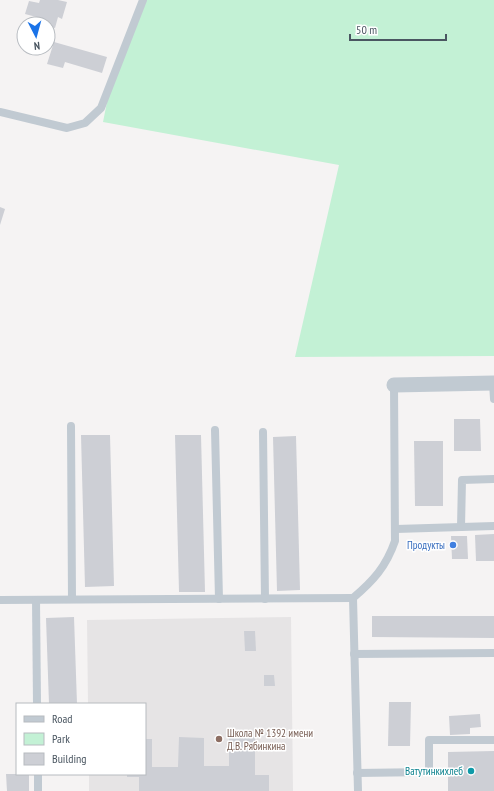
<svg xmlns="http://www.w3.org/2000/svg" width="494" height="791" font-family="'PT Sans Narrow',sans-serif">
  <style>
    .education { fill: #e6e4e5 }
    .green { fill: #c3f1d5 }
    .building { fill: #cdcfd5 }
    .lines { fill: none; stroke-linecap: round; stroke-linejoin: round }
    .lane { stroke: #c1cad2; stroke-width: 8 }
    .street { stroke: #c1cad2; stroke-width: 15 }
    .shop-dot { fill: #3f7fe0; stroke: #fff; stroke-width: 1.5 }
    .education-dot { fill: #8d6e63; stroke: #fff; stroke-width: 1.5 }
    .culture-dot { fill: #0f9aa8; stroke: #fff; stroke-width: 1.5 }
    .labels { text-anchor: middle; stroke-width: 3; stroke-linejoin: round; paint-order: stroke }
    .shop-label { font-size: 11px; fill: #366cbe; stroke: #fff; text-anchor: end }
    .education-label { font-size: 11px; fill: #785e54; stroke: #fff; text-anchor: start }
    .culture-label { font-size: 11px; fill: #0d838f; stroke: #fff; text-anchor: end }
  </style>
  <rect width="100%" height="100%" fill="#f5f3f3"/>
  <polygon class="education" points="291,617 293,791 89,791 89,774 145,774 145,704 88,704 87,620"/>
  <polygon class="green" points="142,0 494,0 494,356 295,357 339,165 103,122 109,92"/>
  <g class="building">
    <polygon points="40,0 58,0 67,2 62,19 58,17 55,28 48,26 48,24 43,24 44,19 25,14 29,1 39,3"/>
    <polygon points="54,42 107,57 102,73 65,62 63,68 47,64"/>
    <polygon points="0,207 5,209 0,225"/>
    <polygon points="454,419 480,419 481,451 454,451"/>
    <polygon points="81,435 110,435 114,586 85,587"/>
    <polygon points="175,435 201,435 205,592 179,592"/>
    <polygon points="296,436 300,590 277,591 273,437"/>
    <polygon points="414,441 443,441 443,506 415,506"/>
    <polygon points="494,534 494,561 476,561 475,535"/>
    <polygon points="451,536 467,536 468,559 452,559"/>
    <polygon points="372,616 494,616 494,638 372,637"/>
    <polygon points="74,617 77,704 49,704 46,618"/>
    <polygon points="244,631 255,631 256,651 245,651"/>
    <polygon points="264,675 274,675 275,686 264,686"/>
    <polygon points="389,702 411,702 410,746 388,746"/>
    <polygon points="480,714 481,727 470,728 470,734 450,735 449,716"/>
    <polygon points="179,737 204,738 204,766 229,766 229,737 255,737 255,775 269,775 269,791 139,791 139,777 127,777 127,774 145,774 145,739 152,739 152,767 178,767"/>
    <polygon points="494,751 494,791 448,791 448,752"/>
    <polygon points="6,774 29,774 29,791 7,791"/>
  </g>
  <g class="lines">
    <g class="lane">
      <polyline points="0,112 67,128 85,123 101,108 143,0"/>
      <polyline points="493,383 494,399"/>
      <polyline points="71,426 72,599"/>
      <polyline points="215,430 219,599"/>
      <polyline points="263,432 265,599"/>
      <polyline points="461,527 462,480 494,479"/>
      <polyline points="396,529 494,526"/>
      <polyline points="0,600 353,598"/>
      <polyline points="36,600 37,704"/>
      <polyline points="354,654 494,653"/>
      <polyline points="357,773 429,772 429,740 494,740"/>
      <polyline points="38,774 38,791"/>
      <path d="M358,791l-5,-193c20,-17 33,-31 42,-57l-1,-156"/>
    </g>
    <polyline class="street" points="394,385 494,383"/>
  </g>
  <circle class="shop-dot" cx="453" cy="545" r="4"/>
  <circle class="education-dot" cx="219" cy="739" r="4"/>
  <circle class="culture-dot" cx="471" cy="771" r="4"/>
  <g class="labels">
    <g class="shop-label">
      <text x="445" y="549">Продукты</text>
    </g>
    <g class="education-label">
      <text x="227" y="737">Школа № 1392 имени<tspan x="227" dy="13">Д.В. Рябинкина</tspan></text>
    </g>
    <g class="culture-label">
      <text x="463" y="775">Ватутинкихлеб</text>
    </g>
  </g>
  <rect x="16" y="703" width="130" height="72" fill="#ffffff" stroke="#b7bbc0"/>
  <rect x="24" y="716" width="20" height="6" fill="#c1cad2" stroke="#b7bbc0"/>
  <text x="52" y="723" font-size="12" fill="#4a5661">Road</text>
  <rect x="24" y="733" width="20" height="12" fill="#c3f1d5" stroke="#b7bbc0"/>
  <text x="52" y="743" font-size="12" fill="#4a5661">Park</text>
  <rect x="24" y="753" width="20" height="12" fill="#cdcfd5" stroke="#b7bbc0"/>
  <text x="52" y="763" font-size="12" fill="#4a5661">Building</text>
  <g transform="translate(36 36) rotate(174)"><circle r="19" fill="#ffffff" stroke="#b7bbc0"/>
  <path d="M0-3L7 15L0 10L-7 15Z" fill="#1a73e8"/>
  <text y="-6" font-size="11" font-weight="bold" text-anchor="middle" fill="#4a5661">N</text>
  </g>
  <path d="M350 34v6h96v-6" fill="none" stroke="#4a5661" stroke-width="2"/>
  <text x="356" y="34" font-size="12" fill="#4a5661" stroke="#ffffff" stroke-width="3" paint-order="stroke">50 m</text>
</svg>
